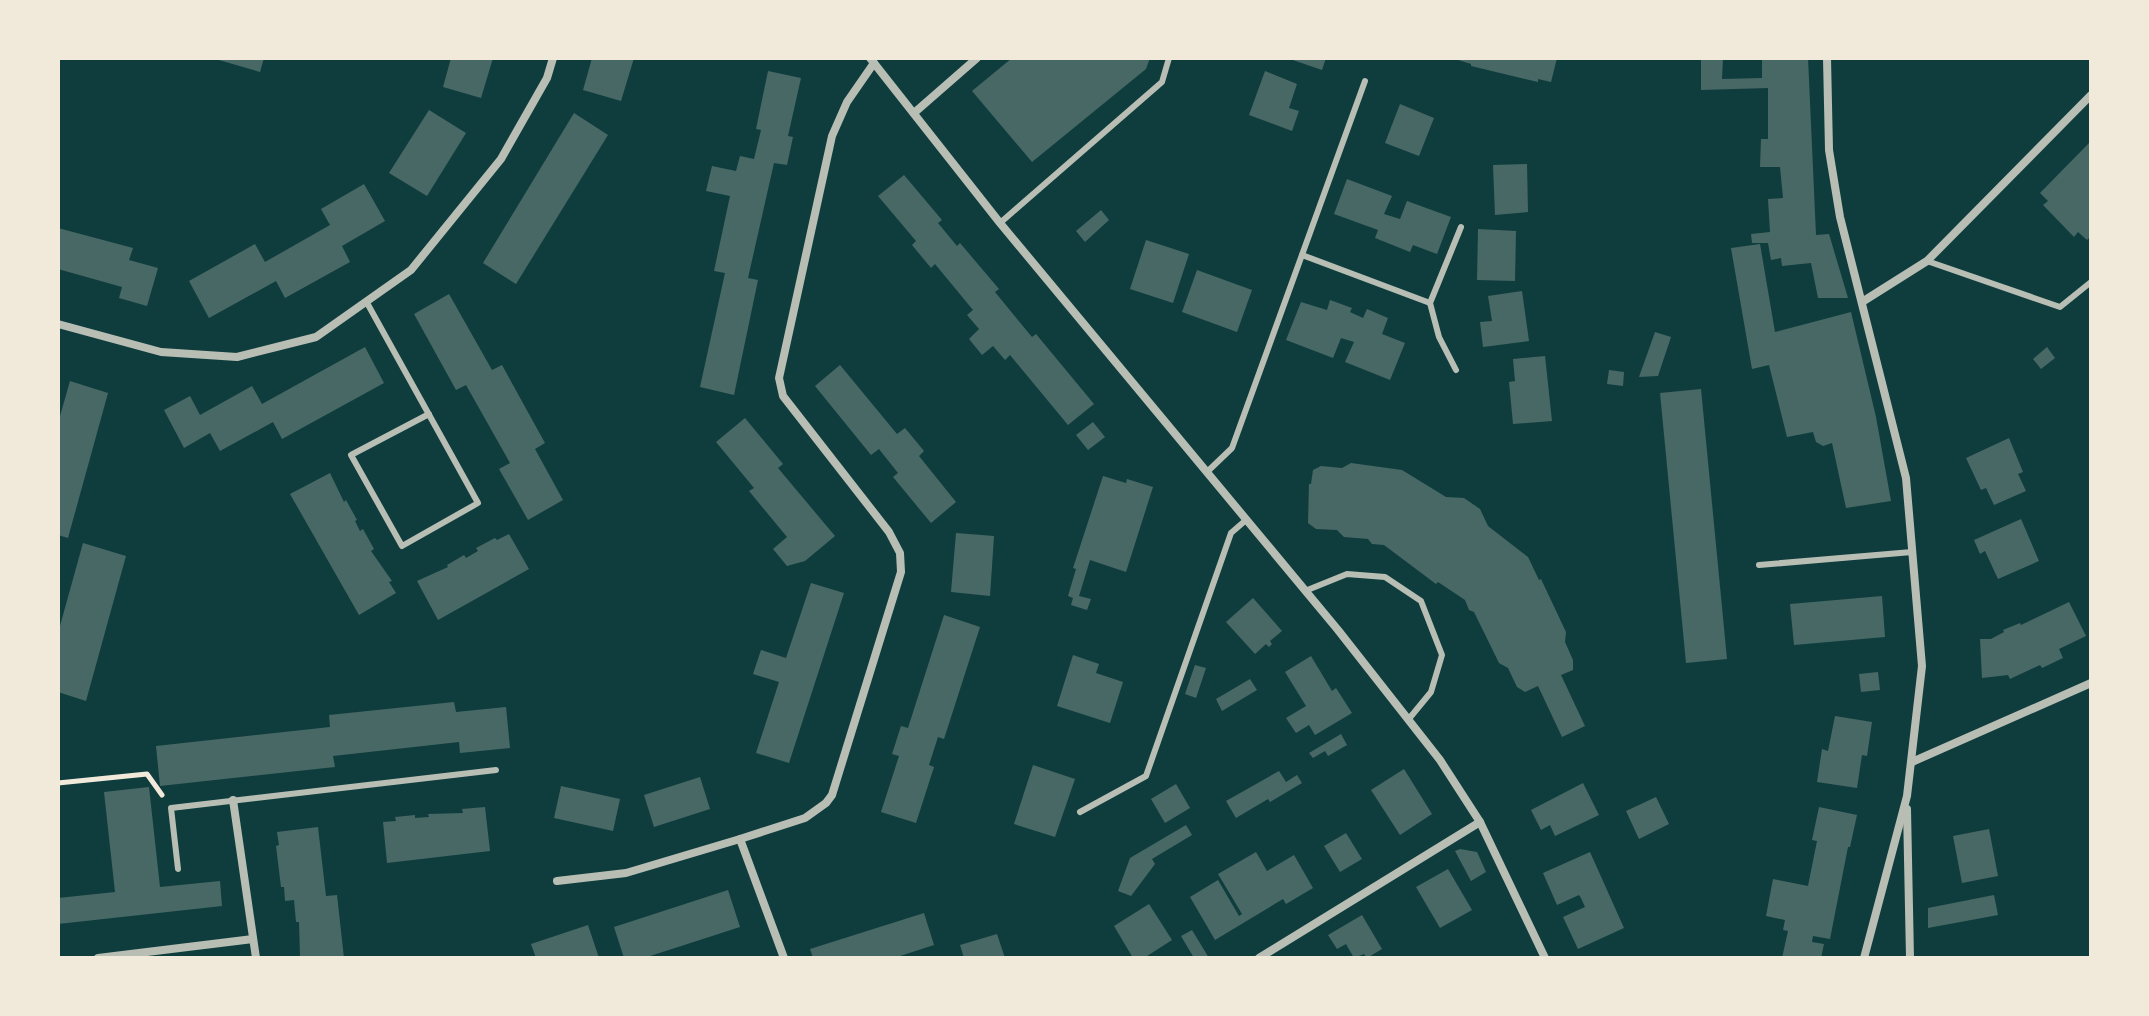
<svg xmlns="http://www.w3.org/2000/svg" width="2149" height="1016" font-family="'Varela Round',sans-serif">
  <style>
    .building { fill: #486865 }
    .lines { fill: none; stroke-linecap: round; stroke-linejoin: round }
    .path { stroke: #f1e9da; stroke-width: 5 }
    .service { stroke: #b8beb3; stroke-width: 6 }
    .minor { stroke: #b8beb3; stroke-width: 8 }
  </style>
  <rect width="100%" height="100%" fill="#0f3d3e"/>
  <g class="building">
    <polygon points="212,58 264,58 260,72"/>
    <polygon points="451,58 493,58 481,98 443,87"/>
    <polygon points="592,58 634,58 621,101 583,90"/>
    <polygon points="1012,58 1150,58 1146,69 1032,162 972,91"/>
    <polygon points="1287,58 1326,58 1322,70"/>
    <polygon points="1452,58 1557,58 1551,82 1538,79 1538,82 1471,66 1471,64"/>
    <polygon points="1701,58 1723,58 1722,79 1762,78 1762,58 1808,58 1816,235 1829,234 1848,298 1818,298 1811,263 1782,266 1781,258 1771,260 1768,243 1752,243 1751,234 1770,232 1768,199 1783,198 1780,167 1760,167 1761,139 1768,139 1768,88 1701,90"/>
    <polygon points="768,71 801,78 788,136 793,137 787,165 774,163 748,278 758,280 734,395 700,387 725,273 714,271 730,196 706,191 712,166 736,171 740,156 754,159 761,130 756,129"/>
    <polygon points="1265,71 1297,84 1289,108 1299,111 1292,131 1249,115"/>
    <polygon points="1400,104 1434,118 1419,156 1385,143"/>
    <polygon points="429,110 466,133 427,196 389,173"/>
    <polygon points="574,113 608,135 516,284 483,263"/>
    <polygon points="2091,141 2091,236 2087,240 2078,232 2074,237 2043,205 2048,201 2040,193"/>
    <polygon points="1527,164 1528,212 1495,215 1493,165"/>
    <polygon points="904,175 942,220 938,223 957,246 960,243 999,289 995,292 1013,314 1032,337 1036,334 1094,404 1068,425 1010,355 1005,360 993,346 982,355 969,339 979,329 967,315 973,310 935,264 931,268 912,245 916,241 878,196"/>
    <polygon points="1347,179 1392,196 1384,214 1400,219 1407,201 1451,217 1437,254 1413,245 1410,252 1375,238 1378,230 1334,214"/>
    <polygon points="364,184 385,221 342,246 350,262 285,298 276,281 209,318 189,281 255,244 265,262 330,225 321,209"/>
    <polygon points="1101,210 1109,220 1085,242 1076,231"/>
    <polygon points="58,228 133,248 129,260 158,268 147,306 119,298 122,287 58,269"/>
    <polygon points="1478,229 1516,231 1515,281 1477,280"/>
    <polygon points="1146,240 1189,254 1173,303 1130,289"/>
    <polygon points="1760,244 1775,332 1851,312 1876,417 1891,501 1846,508 1832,443 1823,446 1816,442 1813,432 1787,437 1769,365 1752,369 1731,248"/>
    <polygon points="1197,270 1252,290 1237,332 1182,312"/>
    <polygon points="1522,291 1529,341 1483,347 1480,322 1492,321 1488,296"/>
    <polygon points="449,294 492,370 502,365 545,443 535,449 563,500 528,520 499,469 510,463 466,385 456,390 414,314"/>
    <polygon points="1330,300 1352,308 1350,312 1363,318 1367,309 1388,318 1382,334 1405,343 1390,380 1345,362 1354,342 1341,338 1333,358 1286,340 1301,302 1327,310"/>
    <polygon points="1655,332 1671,337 1658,376 1639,377"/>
    <polygon points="365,347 384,383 282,439 273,422 220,451 210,433 184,448 164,410 190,396 200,415 252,386 262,404"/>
    <polygon points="2047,347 2055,358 2041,369 2033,359"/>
    <polygon points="1545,356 1552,421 1513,424 1509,382 1515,381 1513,359"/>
    <polygon points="840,365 897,434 905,428 924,451 919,456 956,502 931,523 893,477 898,473 879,449 871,455 815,386"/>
    <polygon points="1609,370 1624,372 1623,386 1607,384"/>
    <polygon points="70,381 108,393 68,538 58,535 58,423"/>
    <polygon points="1701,389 1727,659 1686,663 1660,393"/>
    <polygon points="745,418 783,464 778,468 835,536 805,561 787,566 773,549 787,537 749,491 754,488 716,442"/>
    <polygon points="1093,422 1105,437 1088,450 1076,435"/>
    <polygon points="2009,438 2023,472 2018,474 2026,491 1994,505 1986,488 1981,490 1966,458"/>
    <polygon points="1351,463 1402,470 1446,497 1464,498 1480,509 1488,526 1528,557 1539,580 1541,579 1566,632 1565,642 1573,660 1573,670 1561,675 1585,726 1562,737 1538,686 1525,692 1517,687 1508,668 1499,663 1474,612 1469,610 1465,600 1438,582 1436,584 1384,545 1372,544 1368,539 1344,537 1337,530 1316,529 1308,523 1309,484 1311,484 1313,470 1321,466 1342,468"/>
    <polygon points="330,473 344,502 346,500 357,520 355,521 360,531 363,529 374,549 371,551 392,581 389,582 396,593 359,615 290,494"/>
    <polygon points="1103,476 1126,483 1127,479 1153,487 1126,572 1090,560 1079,596 1091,599 1087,610 1071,605 1073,598 1068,596 1076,569 1073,568"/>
    <polygon points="2021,519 2039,561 1998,579 1985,551 1980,554 1974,540"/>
    <polygon points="956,533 994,536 990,596 951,592"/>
    <polygon points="509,534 529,569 438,620 417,581 448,567 447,565 464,555 466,558 478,551 476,548 495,538 497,540"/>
    <polygon points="83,543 126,556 86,701 58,692 58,633"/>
    <polygon points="811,583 844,593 789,763 756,753 779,682 753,674 761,650 786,658"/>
    <polygon points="1882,596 1885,637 1794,645 1790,604"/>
    <polygon points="1253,598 1282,631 1270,641 1272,644 1269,647 1266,644 1255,654 1226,622"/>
    <polygon points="2069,602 2086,636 2059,649 2063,658 2042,668 2040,665 2010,679 2008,675 1982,678 1980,639 1991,639 2004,632 2003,630 2020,623 2021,625"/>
    <polygon points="944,615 980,627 944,739 938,737 929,765 934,767 916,823 881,812 899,756 892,754 901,726 908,728"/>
    <polygon points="1073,655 1099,664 1096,673 1123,682 1110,723 1057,706"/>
    <polygon points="1311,656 1332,691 1336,688 1352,713 1315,735 1309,725 1296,733 1286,718 1306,706 1285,672"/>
    <polygon points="1195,665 1206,668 1196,698 1185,694"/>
    <polygon points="1878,672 1880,690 1861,692 1859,674"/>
    <polygon points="1250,679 1257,690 1222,711 1216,699"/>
    <polygon points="454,702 456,712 506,707 510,748 460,753 459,742 333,756 335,767 160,786 156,746 330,727 329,715"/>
    <polygon points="1835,716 1872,722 1867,756 1862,755 1857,788 1817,782 1822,749 1828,751"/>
    <polygon points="1341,734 1347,745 1328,756 1325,751 1313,758 1309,753"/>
    <polygon points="1033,765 1075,779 1055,837 1014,824"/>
    <polygon points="1404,769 1432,814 1400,835 1371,790"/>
    <polygon points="1279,771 1286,782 1297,775 1302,783 1270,802 1268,799 1236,818 1226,801"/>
    <polygon points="700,777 710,809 654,827 644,795"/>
    <polygon points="1583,783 1599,815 1555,836 1550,825 1541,830 1531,810"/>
    <polygon points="1176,784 1190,808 1165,823 1151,799"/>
    <polygon points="561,786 620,799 613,831 554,818"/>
    <polygon points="149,787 160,887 220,881 222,906 58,924 58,898 115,892 104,792"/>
    <polygon points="1656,797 1669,824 1639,839 1626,811"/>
    <polygon points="485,807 490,851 387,863 383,822 396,821 395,817 415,815 415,818 429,817 428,814 463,813 462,809"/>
    <polygon points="1819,807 1857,815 1850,847 1848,847 1830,939 1813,936 1812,942 1824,944 1821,958 1782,958 1788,931 1783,930 1785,920 1766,916 1773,879 1808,886 1817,841 1812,840"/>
    <polygon points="1186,825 1192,835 1152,859 1155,864 1131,896 1118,891 1130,858"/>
    <polygon points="318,827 326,896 337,895 344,958 300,956 299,922 296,922 294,900 285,901 284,887 281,887 276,846 279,845 277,832"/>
    <polygon points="1989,829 1998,876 1962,883 1953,836"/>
    <polygon points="1346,833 1362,859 1340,872 1324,846"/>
    <polygon points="1460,849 1477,852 1486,872 1471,881 1455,851"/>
    <polygon points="1256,852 1267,871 1294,855 1313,888 1286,904 1283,899 1215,940 1190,897 1218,880 1239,916 1242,914 1218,874"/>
    <polygon points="1590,852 1624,928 1578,949 1563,917 1585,907 1581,898 1579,895 1557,905 1543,873"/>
    <polygon points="1448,869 1472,910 1440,928 1416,887"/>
    <polygon points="728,890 740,927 644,958 624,958 614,927"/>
    <polygon points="1994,895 1998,915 1928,928 1928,908"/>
    <polygon points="1149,904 1172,940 1144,958 1133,958 1114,926"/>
    <polygon points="924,913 934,945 894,958 813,958 810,949"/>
    <polygon points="1362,915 1382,949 1367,958 1364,954 1354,958 1346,944 1337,949 1328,935"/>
    <polygon points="588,925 599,958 536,958 531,944"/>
    <polygon points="1192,930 1209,958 1194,958 1181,936"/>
    <polygon points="997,934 1005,958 964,958 960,945"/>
  </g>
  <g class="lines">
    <polyline class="path" points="58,783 147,774 162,795"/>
    <g class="service">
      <polyline points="1000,223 1162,82 1169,58"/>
      <polyline points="1302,255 1430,303"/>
      <polyline points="1927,261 2060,307 2091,282"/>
      <polyline points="366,301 478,503 402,546 351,455 429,414"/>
      <polyline points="1456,370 1439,337 1430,303 1461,227"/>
      <polyline points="1207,472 1232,448 1365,81"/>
      <polyline points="1759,565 1912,552"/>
      <polyline points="1305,591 1347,574 1385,577 1421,601 1442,655 1431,692 1408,720"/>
      <polyline points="1080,812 1146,776 1231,533 1246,520"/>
      <polyline points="178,869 171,808 496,770"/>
    </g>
    <g class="minor">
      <polyline points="870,58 1000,223 1338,630 1440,760 1480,822 1545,958"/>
      <polyline points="1827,58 1829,150 1840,217 1906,478 1922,666 1907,796 1864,958"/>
      <polyline points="914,113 977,58"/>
      <polyline points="1862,302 1927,261 2091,95"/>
      <polyline points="58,324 161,352 237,357 316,337 411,270 501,159 547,78 553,58"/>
      <polyline points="1912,762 2091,683"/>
      <polyline points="233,800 256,958"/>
      <polyline points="1907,809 1910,958"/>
      <polyline points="740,839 784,958"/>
      <polyline points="557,881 626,873 740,839 805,818 826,803 832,795 901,572 900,553 889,532 783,396 779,378 832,136 847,102 874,63"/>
      <polyline points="98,958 253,939"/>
      <polyline points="1259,958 1480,822"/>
    </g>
  </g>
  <rect width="2149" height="1016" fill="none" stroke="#f1e9da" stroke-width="120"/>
</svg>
